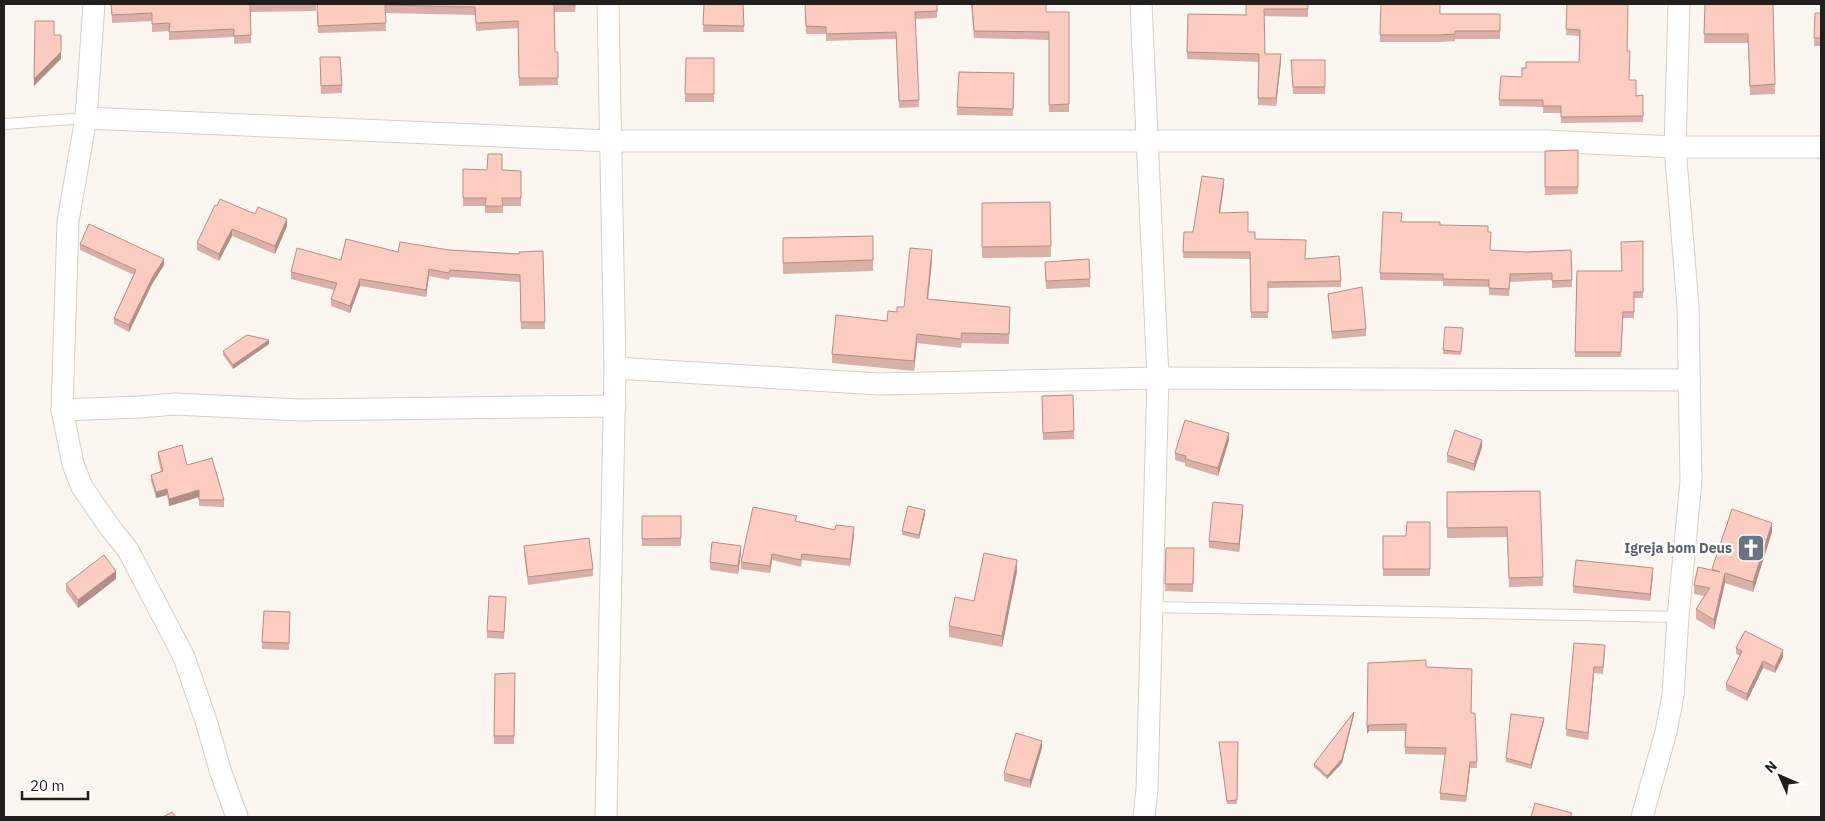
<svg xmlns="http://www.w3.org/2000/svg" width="1825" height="821" font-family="'IBM Plex Sans',sans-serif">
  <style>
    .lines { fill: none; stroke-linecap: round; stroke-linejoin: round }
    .lane-casing { stroke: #d3cfc8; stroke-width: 12 }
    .street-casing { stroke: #d3cfc8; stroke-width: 23 }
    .lane { stroke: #fff; stroke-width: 10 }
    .street { stroke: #fff; stroke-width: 21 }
    .wall { fill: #daafa5 }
    .shaded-wall { fill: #b18f86 }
    .building { fill: #fdccc0; stroke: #b18f86 }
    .labels { text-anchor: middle; stroke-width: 4.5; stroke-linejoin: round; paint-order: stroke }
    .worship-label { font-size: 14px; font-weight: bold; fill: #5b616d; stroke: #fff; text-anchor: end }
  </style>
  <rect width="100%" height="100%" fill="#fbf7f0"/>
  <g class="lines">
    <g class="lane-casing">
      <g id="lane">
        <polyline points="4,124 86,118"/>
        <polyline points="1151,607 1678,617"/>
      </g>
    </g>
    <g class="street-casing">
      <g id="street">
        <polyline points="94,4 86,118 68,221 62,410 73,464 82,487 111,529 128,550 184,657 206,721 221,773 237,817"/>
        <polyline points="1141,4 1158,378 1147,789 1144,817"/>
        <polyline points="86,118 610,141 1544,141 1675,147 1821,147"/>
        <polyline points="615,368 880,384 1158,378 1689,380"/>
        <polyline points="62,410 139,407 175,404 300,410 615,406"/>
        <polyline points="606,817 615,368 608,4"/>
        <polyline points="1642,817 1666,732 1673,695 1678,617 1691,481 1688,307 1675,147 1679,4"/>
      </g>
    </g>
    <use href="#lane" class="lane"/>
    <use href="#street" class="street"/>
  </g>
  <g class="wall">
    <polygon points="111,4 316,4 316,11 251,12 251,43 234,44 234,37 169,40 169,31 152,32 152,21 112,23"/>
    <polygon points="317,4 576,4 575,12 554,12 555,52 558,52 558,85 519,86 518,28 476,31 475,15 385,13 386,31 318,33"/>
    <polygon points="704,4 743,4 744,32 703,32"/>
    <polygon points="805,4 937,4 937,18 915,19 919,107 899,108 896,39 826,41 826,34 806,34"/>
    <polygon points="971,4 1046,4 1046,12 1069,12 1069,112 1049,112 1049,40 974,38"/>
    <polygon points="1246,4 1308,4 1308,17 1264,16 1265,54 1281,61 1276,106 1258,105 1259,62 1187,59 1188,14 1246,15"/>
    <polygon points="1381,4 1440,14 1500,14 1500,39 1455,39 1455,41 1439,42 1380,42"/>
    <polygon points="1567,4 1628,51 1629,80 1636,96 1643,95 1643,122 1561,123 1561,113 1543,113 1543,107 1499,106 1501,76 1522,77 1526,68 1579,62 1579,36 1566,35"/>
    <polygon points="1705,4 1773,4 1775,94 1750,95 1748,43 1704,43"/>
    <polygon points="1815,13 1821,13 1821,46 1814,46"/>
    <polygon points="686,58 714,58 714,102 685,102"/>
    <polygon points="1291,60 1325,60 1325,94 1293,94"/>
    <polygon points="320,64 342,85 342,93 321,94"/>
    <polygon points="959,72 1014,73 1013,116 957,115"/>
    <polygon points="1578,150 1578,194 1545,195 1545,151"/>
    <polygon points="463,169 521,171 521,206 503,206 503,213 485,213 485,206 463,206"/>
    <polygon points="1224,185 1220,213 1248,232 1255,239 1305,259 1341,281 1341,287 1268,288 1268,318 1251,318 1250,259 1183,258 1184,232 1193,232"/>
    <polygon points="1050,202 1051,257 982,258 982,203"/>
    <polygon points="255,214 287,226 275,254 232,236 219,261 197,250 197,243"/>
    <polygon points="1402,222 1440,225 1488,232 1490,251 1526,252 1571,250 1572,287 1552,288 1552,280 1510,282 1509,296 1489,295 1489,287 1443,286 1443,281 1380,280 1380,273"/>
    <polygon points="873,236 873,271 783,274 783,238"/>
    <polygon points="1643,241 1643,298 1634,298 1634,318 1623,318 1621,357 1575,357 1577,271 1622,271"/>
    <polygon points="80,244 164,265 152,284 129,332 114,324 114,318 134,275 80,250"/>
    <polygon points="449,250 519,254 543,251 545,329 521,329 520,282 450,277 449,280 429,276 426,297 360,286 350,313 331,306 331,299 334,290 291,279 291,272 341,260 398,252"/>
    <polygon points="932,260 928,299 1010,307 1009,344 962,343 961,348 917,343 914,371 832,363 832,354 887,321 897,312 904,307"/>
    <polygon points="1045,262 1090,279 1090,287 1046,289"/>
    <polygon points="1328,294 1366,329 1366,336 1332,339"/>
    <polygon points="1463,332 1461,355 1443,354 1443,350"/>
    <polygon points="269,344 233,369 223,355 223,351"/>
    <polygon points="1073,395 1074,439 1043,440 1042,396"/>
    <polygon points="1229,440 1218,476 1185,466 1185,463 1175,460 1175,453"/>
    <polygon points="1482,447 1474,471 1447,462 1447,455"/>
    <polygon points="158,452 187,465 224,500 224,507 199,506 199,497 169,506 167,495 156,498 151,481 151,475 161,472 158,458"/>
    <polygon points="1540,491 1543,586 1509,587 1507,537 1447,538 1447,492"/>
    <polygon points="1243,512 1239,552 1209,548 1209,541"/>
    <polygon points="925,514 919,539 902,535 902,531"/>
    <rect x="642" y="516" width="39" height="30"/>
    <polygon points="797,521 854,534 850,566 802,560 801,567 772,560 770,573 741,569 741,562"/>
    <polygon points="1430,522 1430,576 1383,576 1383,536 1406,536"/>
    <polygon points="1772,532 1753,592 1725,583 1714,630 1696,619 1696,609 1704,596 1694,594 1694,585 1712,570 1712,569"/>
    <polygon points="524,546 593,569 593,576 528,585 524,554"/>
    <polygon points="1166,548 1194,548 1193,592 1165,591"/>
    <polygon points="741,553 738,574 710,570 710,562"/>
    <polygon points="1017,571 1002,647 949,637 949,626 974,601"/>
    <polygon points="1653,575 1650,601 1573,593 1573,586"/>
    <polygon points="116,579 78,608 66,591 66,584"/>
    <polygon points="506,604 504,639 487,638 487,631"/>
    <polygon points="264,611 290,612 289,650 262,649"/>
    <polygon points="1574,643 1605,652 1603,674 1594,673 1588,740 1566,736"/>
    <polygon points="1736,648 1783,657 1775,673 1763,668 1747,701 1726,690 1726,684 1740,656 1736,654"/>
    <polygon points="1368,663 1426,667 1471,713 1475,713 1477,768 1470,768 1466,802 1440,800 1440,793 1445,755 1405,754 1405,731 1369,731 1367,734"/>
    <polygon points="515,673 514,744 494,744 495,674"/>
    <polygon points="1354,715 1342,763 1327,779 1314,767 1314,764"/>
    <polygon points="1544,721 1531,769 1506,762 1506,758"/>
    <polygon points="1219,742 1238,742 1237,804 1227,804"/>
    <polygon points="1042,748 1030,788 1004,781 1004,773"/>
  </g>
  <g class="shaded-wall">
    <polygon points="61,52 61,59 34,86 34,79"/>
    <polygon points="1281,54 1281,61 1276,106 1276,98"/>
    <polygon points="1224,179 1224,185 1219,219 1219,213"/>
    <polygon points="287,219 287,226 275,254 275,246"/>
    <polygon points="232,229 232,236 219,261 219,254"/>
    <polygon points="932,250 932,260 927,309 927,299"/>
    <polygon points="164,259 164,265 152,284 129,332 129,325 152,278"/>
    <polygon points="429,269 429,276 426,297 426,290"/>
    <polygon points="360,279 360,286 350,313 350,306"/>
    <polygon points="917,334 917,343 914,371 914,361"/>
    <polygon points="269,340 269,344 233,369 233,365"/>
    <polygon points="1229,433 1229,440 1218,476 1218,468"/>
    <polygon points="1482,440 1482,447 1474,471 1474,464"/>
    <polygon points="167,489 167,495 156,498 156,492"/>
    <polygon points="199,490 199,497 169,506 169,499"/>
    <polygon points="1243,505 1243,512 1239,552 1239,544"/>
    <polygon points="925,510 925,514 919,539 919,535"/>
    <polygon points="1772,523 1772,532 1753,592 1753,582"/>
    <polygon points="854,527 854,534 850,566 850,559"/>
    <polygon points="741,546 741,553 738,574 738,566"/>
    <polygon points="772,554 772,560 770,573 770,566"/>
    <polygon points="1017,560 1017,571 1002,647 1002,636"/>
    <polygon points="1653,568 1653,575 1650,601 1650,594"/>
    <polygon points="116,571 116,579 78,608 78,600"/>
    <polygon points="1725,573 1725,583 1714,630 1714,620"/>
    <polygon points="1783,650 1783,657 1775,673 1775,667"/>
    <polygon points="1763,661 1763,668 1747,701 1747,694"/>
    <polygon points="1594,667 1594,673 1588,740 1588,733"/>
    <polygon points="1354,712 1354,715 1342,763 1327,779 1327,776"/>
    <polygon points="1544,718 1544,721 1531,769 1531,765"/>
    <polygon points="1369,725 1369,731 1367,734 1367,727"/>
    <polygon points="1042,741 1042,748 1030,788 1030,780"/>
    <polygon points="1470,762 1470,768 1466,802 1466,796"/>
  </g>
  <g class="building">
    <polygon points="111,4 265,4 250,4 251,35 234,36 234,29 169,32 170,23 152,24 152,13 112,15"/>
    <polygon points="317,4 575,4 575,5 554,4 555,52 558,52 558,78 519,78 518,21 476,23 475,7 385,5 386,23 318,26"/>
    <polygon points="704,4 743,4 744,26 703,25"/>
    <polygon points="805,4 937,4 937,11 915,12 919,100 899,101 896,32 826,34 826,27 806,26"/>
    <polygon points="972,4 1046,4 1046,12 1069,12 1069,104 1049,105 1049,32 974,31"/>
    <polygon points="1246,4 1308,4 1308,9 1264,9 1265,54 1281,54 1276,98 1258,98 1259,54 1187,52 1188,14 1246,15"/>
    <polygon points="1381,4 1440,4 1440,14 1500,14 1500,31 1455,31 1455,34 1439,35 1380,35"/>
    <polygon points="1567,4 1628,4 1627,51 1630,51 1629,80 1636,80 1636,96 1643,95 1643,116 1561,117 1561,106 1543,106 1543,100 1499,100 1501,76 1522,77 1522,68 1526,68 1526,62 1579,62 1580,30 1566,29"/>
    <polygon points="1705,4 1773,4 1775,84 1750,86 1748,34 1704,34"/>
    <polygon points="1815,13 1821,13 1821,38 1814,38"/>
    <polygon points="35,21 54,21 54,35 61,35 61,52 34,79"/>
    <polygon points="320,57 340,57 342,85 321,86"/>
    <polygon points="686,58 714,58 714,94 685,94"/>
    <polygon points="1291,60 1325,60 1325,87 1293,87"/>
    <polygon points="959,72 1014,73 1013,109 957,107"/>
    <polygon points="1578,150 1578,187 1545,187 1545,151"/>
    <polygon points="488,154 502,154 502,170 521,171 521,198 502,198 503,206 485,206 486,198 463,198 463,169 487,170"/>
    <polygon points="1202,176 1224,179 1219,213 1248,212 1248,232 1255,232 1255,239 1306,240 1305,259 1339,256 1341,281 1268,282 1268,312 1251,312 1250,252 1183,252 1184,232 1193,232"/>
    <polygon points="220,199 255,214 258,207 287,219 275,246 232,229 219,254 197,243 215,205 217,206"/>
    <polygon points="1050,202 1051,246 982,247 982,203"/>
    <polygon points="1383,212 1402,213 1401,222 1440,222 1440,225 1488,226 1488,232 1491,232 1490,250 1526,252 1571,250 1572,280 1552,281 1552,273 1510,274 1509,289 1489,288 1489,280 1443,279 1443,274 1380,273"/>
    <polygon points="89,224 164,259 152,278 129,325 114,318 136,270 80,244"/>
    <polygon points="873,236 873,260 783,263 783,238"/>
    <polygon points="346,239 398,252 400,242 449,250 519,254 519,252 543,251 545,322 521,322 520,275 450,270 449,273 429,269 426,290 360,279 350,306 331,299 337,283 291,272 297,248 341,260"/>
    <polygon points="1643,241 1643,292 1634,292 1634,312 1623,312 1621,352 1575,352 1577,271 1622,271 1621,242"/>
    <polygon points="910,248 932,250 927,299 1010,307 1009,334 962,333 961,339 917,334 914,361 832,354 836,315 887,321 888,311 897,312 897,307 904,307"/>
    <polygon points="1089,259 1090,279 1046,281 1045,262"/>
    <polygon points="1362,287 1366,329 1332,332 1328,294"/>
    <polygon points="1445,327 1463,328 1461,352 1443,350"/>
    <polygon points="247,335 269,340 233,365 223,351"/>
    <polygon points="1073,395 1074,431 1043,433 1042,396"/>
    <polygon points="1185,420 1229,433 1218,468 1185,459 1186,456 1175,453"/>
    <polygon points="1455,430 1482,440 1474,464 1447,455"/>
    <polygon points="182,445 187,465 212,458 224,500 199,500 199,490 169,499 167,489 156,492 151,475 163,471 158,452"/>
    <polygon points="1540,491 1543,577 1509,578 1507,527 1447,528 1447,492"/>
    <polygon points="1213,502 1243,505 1239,544 1209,541"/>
    <polygon points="908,506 925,510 919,535 902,531"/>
    <polygon points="753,507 797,516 795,521 835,530 836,525 854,527 850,559 802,554 801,560 772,554 770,566 741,562"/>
    <polygon points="1732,509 1772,523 1753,582 1725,573 1714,620 1696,609 1710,588 1694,585 1698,567 1720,572 1712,569"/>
    <polygon points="642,516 681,516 681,538 642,539"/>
    <polygon points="1407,522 1430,522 1430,569 1383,569 1383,536 1406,536"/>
    <polygon points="589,538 593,569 528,577 524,546"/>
    <polygon points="712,542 741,546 738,566 710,562"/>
    <polygon points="1166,548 1194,548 1193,584 1165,584"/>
    <polygon points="984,553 1017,560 1002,636 949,626 955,597 974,601"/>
    <polygon points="104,555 116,571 78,600 66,584"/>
    <polygon points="1576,560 1653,568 1650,594 1573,586"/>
    <polygon points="489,596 506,597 504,632 487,631"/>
    <polygon points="264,611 290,612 289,643 262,642"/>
    <polygon points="1745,631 1783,650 1775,667 1763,661 1747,694 1726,684 1742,651 1736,648"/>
    <polygon points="1574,643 1605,645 1603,667 1594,667 1588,733 1566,729"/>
    <polygon points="1426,660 1426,667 1472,669 1471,713 1475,713 1477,762 1470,762 1466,796 1440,793 1446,748 1405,747 1406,724 1369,725 1367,727 1368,663"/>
    <polygon points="515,673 514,736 494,736 495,674"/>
    <polygon points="1354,712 1342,759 1327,776 1314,764"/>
    <polygon points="1511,714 1544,718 1531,765 1506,758"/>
    <polygon points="1016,733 1042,741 1030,780 1004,773"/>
    <polygon points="1219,742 1238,742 1237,800 1227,801"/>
    <polygon points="1535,803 1572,813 1570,817 1531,817"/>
    <polygon points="172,812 176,817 163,817"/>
  </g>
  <defs>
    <g id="church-square" transform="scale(1.4375)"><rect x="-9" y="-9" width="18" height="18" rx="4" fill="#6b7280" stroke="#fff"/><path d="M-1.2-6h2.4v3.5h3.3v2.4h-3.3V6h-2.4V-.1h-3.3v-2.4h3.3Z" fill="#fff"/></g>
  </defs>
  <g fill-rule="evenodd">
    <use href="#church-square" x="1751" y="548"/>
  </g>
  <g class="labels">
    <g class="worship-label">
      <text x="1732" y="553">Igreja bom Deus</text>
    </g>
  </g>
  <rect width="1825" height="821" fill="none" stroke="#201f1c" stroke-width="10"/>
  <g transform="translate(1780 776) rotate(315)" stroke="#ffffff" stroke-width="4" paint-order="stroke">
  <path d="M0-4L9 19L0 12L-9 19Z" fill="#201f1c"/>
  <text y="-8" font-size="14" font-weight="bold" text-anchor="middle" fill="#201f1c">N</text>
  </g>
  <path d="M22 791v8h66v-8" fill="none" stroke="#201f1c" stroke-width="2.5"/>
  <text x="30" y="791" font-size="15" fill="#201f1c" stroke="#ffffff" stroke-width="4" paint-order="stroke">20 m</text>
</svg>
